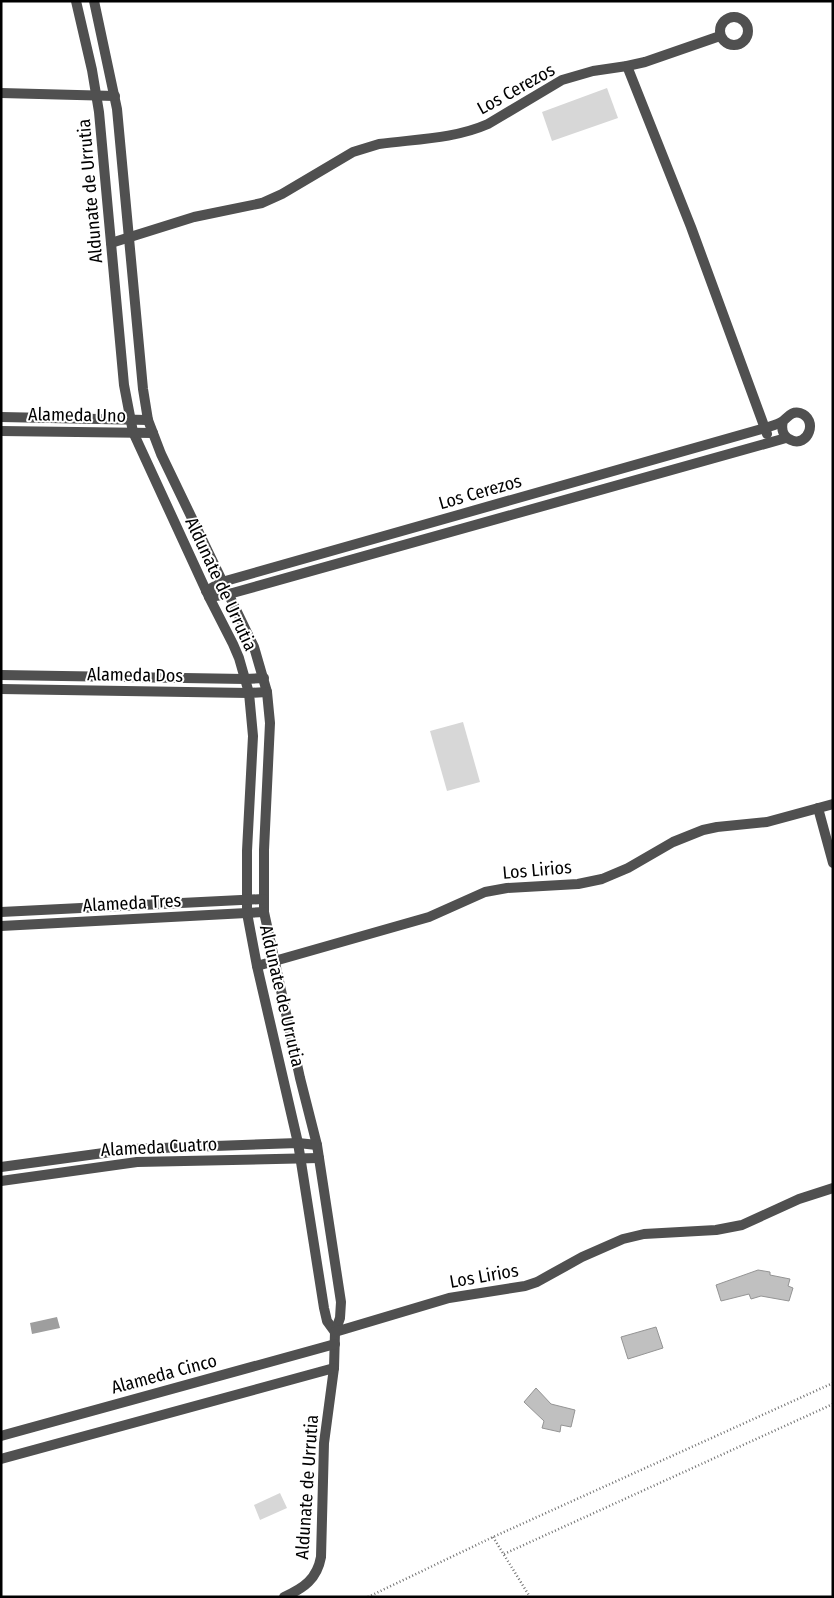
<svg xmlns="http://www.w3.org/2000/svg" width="834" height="1598" font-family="'Fira Sans Condensed',sans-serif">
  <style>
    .green { fill: #d7d7d7 }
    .water { fill: #9e9e9e }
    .building { fill: #c0c0c0; stroke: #949494 }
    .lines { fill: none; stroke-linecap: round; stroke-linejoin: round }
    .path { stroke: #727272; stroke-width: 2.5; stroke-dasharray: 1 2.5; stroke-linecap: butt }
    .minor { stroke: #505050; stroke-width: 10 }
    .labels { text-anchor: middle; stroke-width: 4; stroke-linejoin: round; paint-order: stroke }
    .street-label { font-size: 18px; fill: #000; stroke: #fff }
  </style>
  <rect width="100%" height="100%" fill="#fff"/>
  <g class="green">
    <polygon points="607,88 618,118 552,141 542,112"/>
    <polygon points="463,722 480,782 447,791 430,731"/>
    <polygon points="280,1493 287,1508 260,1520 254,1505"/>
  </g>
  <polygon class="water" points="57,1317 60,1328 32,1334 30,1323"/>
  <g class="building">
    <polygon points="758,1270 770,1272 770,1275 790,1279 788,1286 793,1288 789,1301 761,1296 751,1299 749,1294 721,1301 716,1285"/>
    <polygon points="656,1327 663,1348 628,1359 621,1337"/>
    <polygon points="536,1388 551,1404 575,1410 571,1427 561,1425 560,1432 542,1428 544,1421 524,1402"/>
  </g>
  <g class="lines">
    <g class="path">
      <polyline points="493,1537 530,1597"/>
      <polyline points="504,1554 833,1404"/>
      <polyline points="368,1597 493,1537 833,1383"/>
    </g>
    <g class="minor">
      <polyline points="76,1 92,70 99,112 124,385 133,432 209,597 233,644 239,658 249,693 253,736 247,851 247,913 257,966 298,1143 324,1308 327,1321 335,1332"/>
      <path d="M94,1l23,108 26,280 5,31 13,34 93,193 13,45 3,31 -6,127v62l36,166 17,67 24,157 -1,16 -5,14 -1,36 -10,75 -3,114c-4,22 -17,31 -37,40"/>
      <circle cx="734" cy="31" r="14"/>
      <polyline points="627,66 691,227 767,434"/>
      <polyline points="1,93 115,96"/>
      <path d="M111,243l83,-26 68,-14 20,-9 71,-42 26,-8c37,-5 75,-5 109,-20l74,-44 31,-9 34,-5 18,-4 75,-26"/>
      <polyline points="1,417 148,420"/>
      <polyline points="1,431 153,433"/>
      <path d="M206,591l16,-9 543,-154c6,-2 14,-4 18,-7 6,-5 9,-10 17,-8 19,6 8,35 -9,27 -8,-3 -10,-11 -8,-19"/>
      <polyline points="209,597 229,594 786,438"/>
      <polyline points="1,675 245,679 264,678"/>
      <polyline points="1,689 249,693 267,692"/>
      <polyline points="818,808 833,863"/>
      <polyline points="1,912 263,899"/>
      <polyline points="1,926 264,912"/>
      <polyline points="257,966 429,917 485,892 507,888 578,884 602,879 628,868 673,842 703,830 717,827 767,822 833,804"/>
      <polyline points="1,1167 133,1149 298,1143 317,1145"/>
      <polyline points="1,1181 137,1162 319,1158"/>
      <polyline points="335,1332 449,1298 525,1286 537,1282 582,1257 623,1239 644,1234 716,1230 742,1225 799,1199 833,1188"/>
      <polyline points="1,1436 335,1344"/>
      <polyline points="1,1459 334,1368"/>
    </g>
  </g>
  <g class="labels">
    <g class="street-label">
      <text transform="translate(516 89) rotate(-29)" y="6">Los Cerezos</text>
      <text transform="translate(90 191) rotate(-95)" y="6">Aldunate de Urrutia</text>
      <text transform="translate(77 415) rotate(1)" y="6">Alameda Uno</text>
      <text transform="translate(480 492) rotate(-16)" y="6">Los Cerezos</text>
      <text transform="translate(221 584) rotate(65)" y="6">Aldunate de Urrutia</text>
      <text transform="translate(135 675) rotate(1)" y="6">Alameda Dos</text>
      <text transform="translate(537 870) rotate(-5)" y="6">Los Lirios</text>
      <text transform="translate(132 903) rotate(-3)" y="6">Alameda Tres</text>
      <text transform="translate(282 996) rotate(77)" y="6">Aldunate de Urrutia</text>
      <text transform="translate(159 1147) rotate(-3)" y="6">Alameda Cuatro</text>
      <text transform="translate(484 1276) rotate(-10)" y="6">Los Lirios</text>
      <text transform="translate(164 1374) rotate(-15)" y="6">Alameda Cinco</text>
      <text transform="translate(307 1487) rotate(-86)" y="6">Aldunate de Urrutia</text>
    </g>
  </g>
  <rect width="834" height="1598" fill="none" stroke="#000000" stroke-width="5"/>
</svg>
